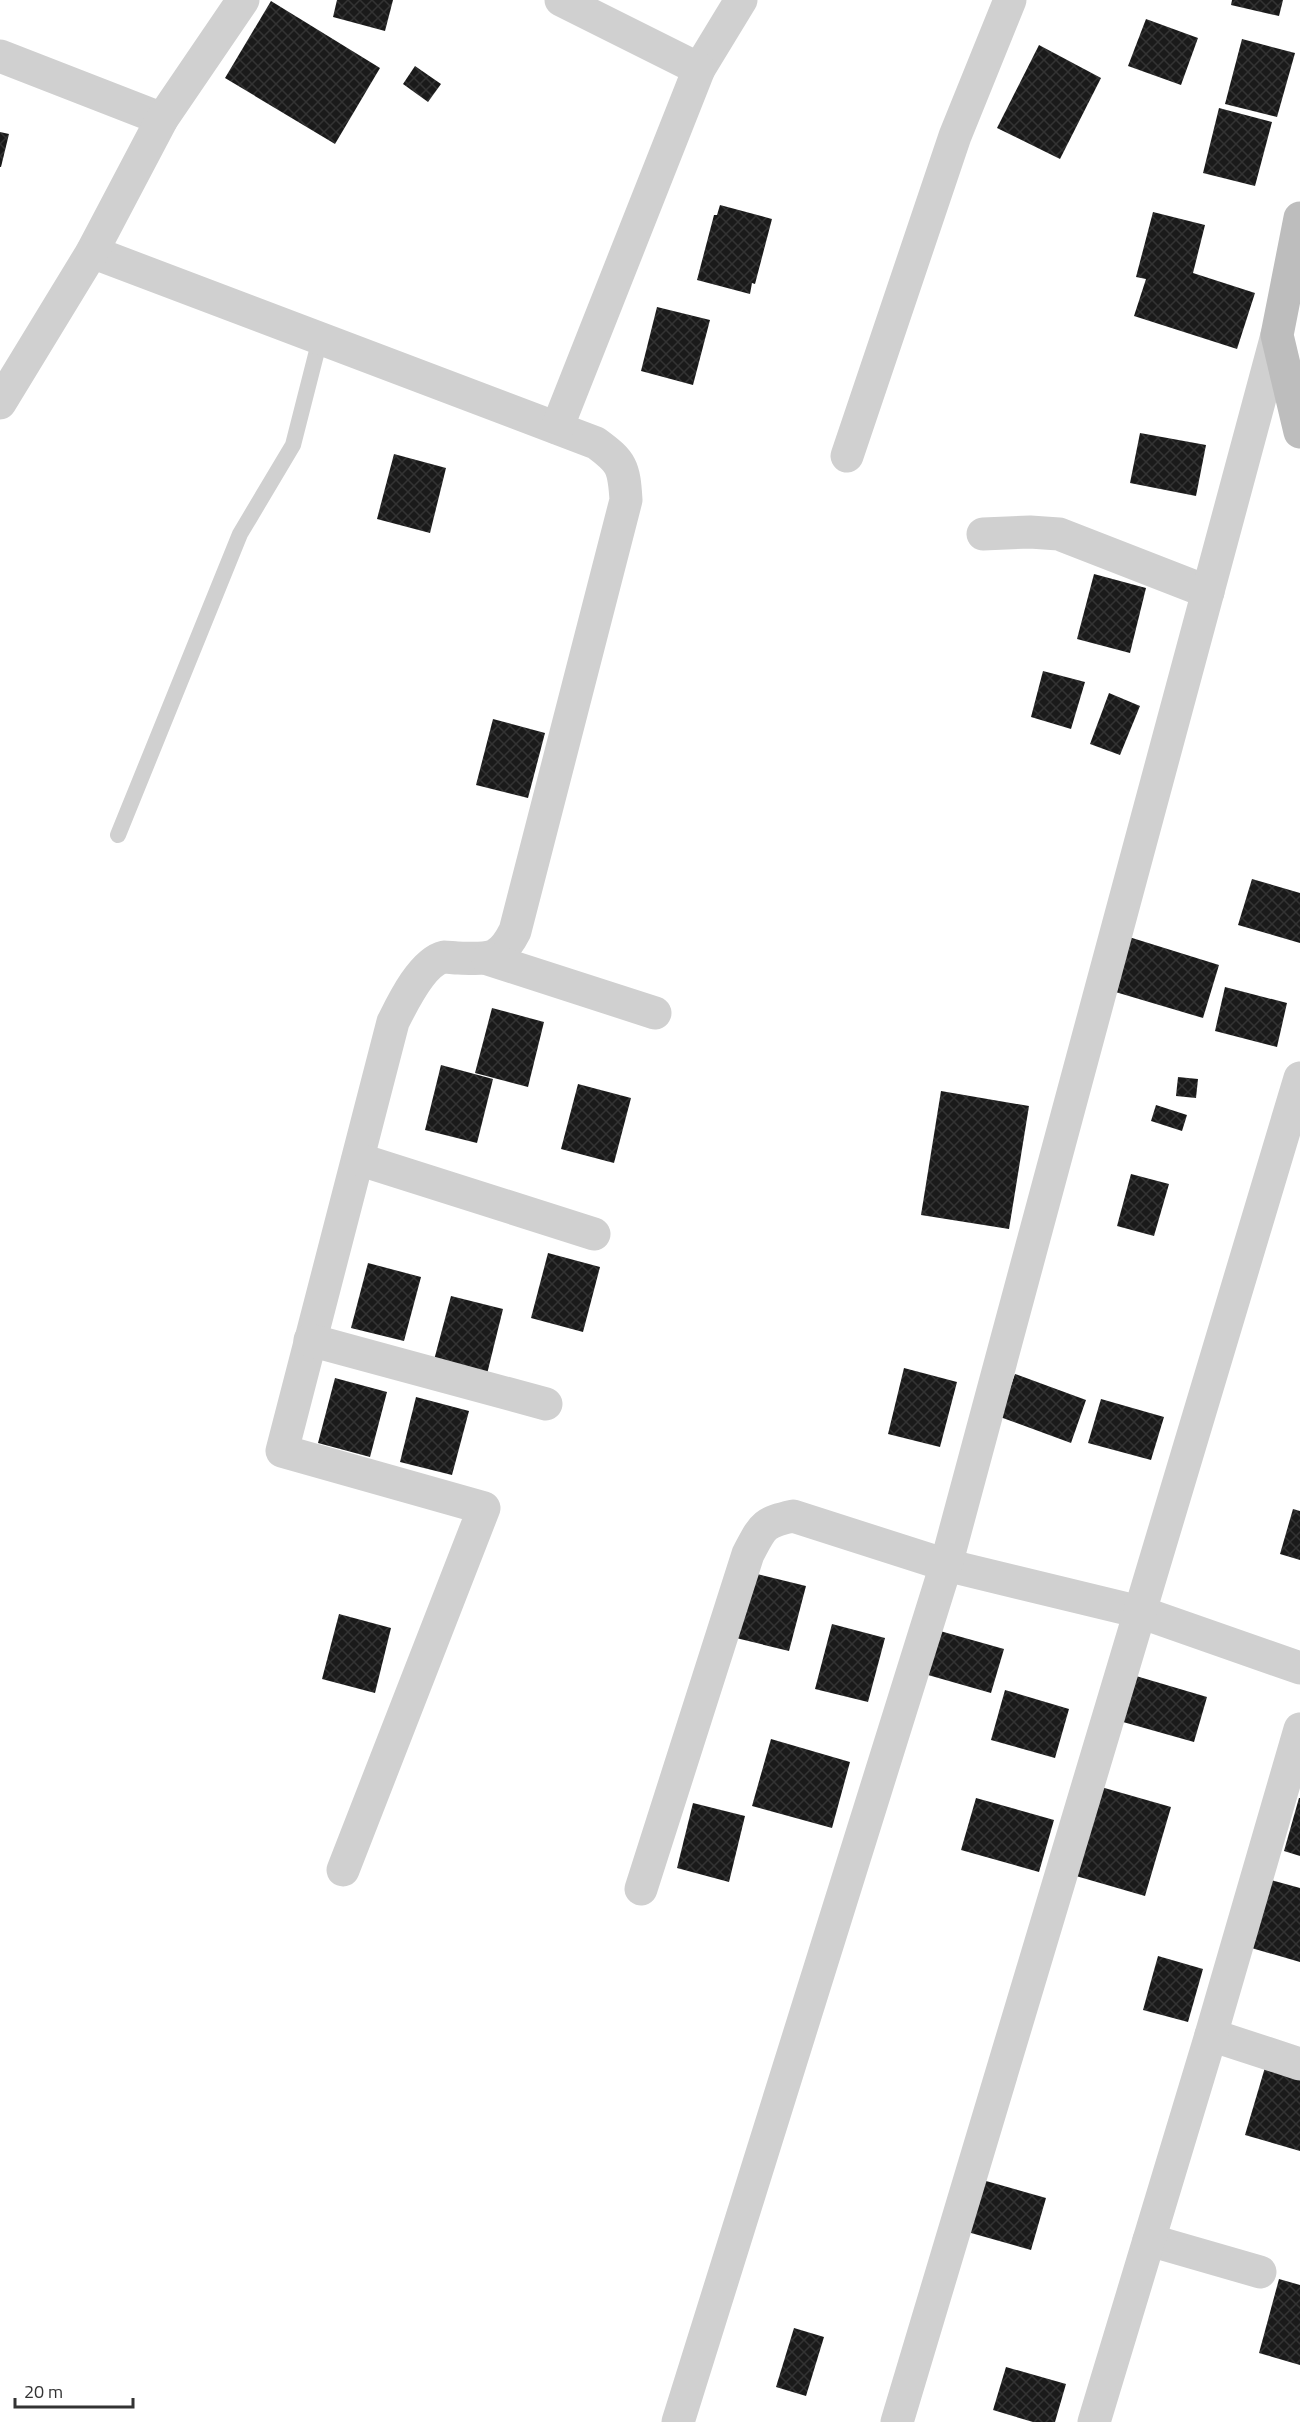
<svg xmlns="http://www.w3.org/2000/svg" width="1300" height="2422" font-family="'Titillium Web',sans-serif">
  <style>
    .building { fill: url(#building-cross-hatch) }
    .lines { fill: none; stroke-linecap: round; stroke-linejoin: round }
    .service { stroke: #d0d0d0; stroke-width: 16 }
    .minor { stroke: #d0d0d0; stroke-width: 33 }
    .secondary { stroke: #bdbdbd; stroke-width: 33 }
  </style>
  <defs>
    <pattern id="building-cross-hatch" width="8" height="8" patternUnits="userSpaceOnUse" patternTransform="scale(1.5)"><rect width="8" height="8" fill="#1a1a1a"/><path d="M0 0l8 8M0 8l8-8" fill="none" stroke="#333"/></pattern>
  </defs>
  <rect width="100%" height="100%" fill="#fff"/>
  <g class="building">
    <polygon points="337,0 393,0 385,31 333,17"/>
    <polygon points="1232,0 1283,0 1279,16 1231,5"/>
    <polygon points="271,1 380,68 335,144 225,78"/>
    <polygon points="1146,19 1198,38 1181,85 1128,66"/>
    <polygon points="1242,39 1295,53 1277,117 1225,104"/>
    <polygon points="1039,45 1101,78 1060,159 997,128"/>
    <polygon points="415,66 441,84 428,102 403,84"/>
    <polygon points="1219,108 1272,122 1255,186 1203,173"/>
    <polygon points="0,132 9,134 1,167 0,167"/>
    <polygon points="720,205 772,219 755,284 752,283 750,294 697,280 714,215 717,215"/>
    <polygon points="1153,212 1205,225 1193,273 1255,293 1237,349 1134,316 1146,279 1136,277"/>
    <polygon points="657,307 710,320 693,385 641,371"/>
    <polygon points="1140,433 1206,445 1196,496 1130,483"/>
    <polygon points="394,454 446,468 430,533 377,519"/>
    <polygon points="1094,574 1146,588 1130,653 1077,639"/>
    <polygon points="1043,671 1085,682 1071,729 1031,717"/>
    <polygon points="1109,693 1140,706 1120,755 1090,744"/>
    <polygon points="493,719 545,733 528,798 476,785"/>
    <polygon points="1252,879 1300,893 1300,943 1238,925"/>
    <polygon points="1129,937 1219,965 1203,1018 1112,991"/>
    <polygon points="1225,987 1287,1003 1277,1047 1215,1031"/>
    <polygon points="492,1008 544,1022 528,1087 475,1073"/>
    <polygon points="441,1065 493,1079 477,1143 425,1130"/>
    <polygon points="1178,1077 1198,1079 1196,1098 1176,1096"/>
    <polygon points="578,1084 631,1098 614,1163 561,1149"/>
    <polygon points="941,1091 1029,1106 1009,1229 921,1215"/>
    <polygon points="1156,1105 1187,1115 1182,1131 1151,1121"/>
    <polygon points="1131,1174 1169,1184 1154,1236 1117,1226"/>
    <polygon points="548,1253 600,1267 583,1332 531,1318"/>
    <polygon points="368,1263 421,1277 404,1341 351,1328"/>
    <polygon points="451,1296 503,1309 487,1374 434,1360"/>
    <polygon points="904,1368 957,1382 940,1447 888,1434"/>
    <polygon points="1015,1374 1086,1400 1071,1443 1000,1417"/>
    <polygon points="335,1378 387,1392 370,1457 318,1443"/>
    <polygon points="416,1397 469,1411 452,1475 400,1462"/>
    <polygon points="1101,1399 1164,1417 1151,1460 1088,1443"/>
    <polygon points="1293,1509 1300,1511 1300,1560 1280,1554"/>
    <polygon points="753,1573 806,1586 789,1651 736,1638"/>
    <polygon points="339,1614 391,1628 375,1693 322,1679"/>
    <polygon points="832,1624 885,1638 868,1702 815,1689"/>
    <polygon points="940,1631 1004,1649 991,1693 928,1675"/>
    <polygon points="1136,1676 1207,1697 1194,1742 1123,1722"/>
    <polygon points="1005,1690 1069,1709 1055,1758 991,1740"/>
    <polygon points="771,1739 850,1762 832,1828 752,1806"/>
    <polygon points="1101,1787 1171,1807 1145,1896 1076,1876"/>
    <polygon points="976,1798 1054,1820 1039,1872 961,1850"/>
    <polygon points="1299,1798 1300,1798 1300,1856 1284,1851"/>
    <polygon points="693,1803 745,1816 729,1882 677,1868"/>
    <polygon points="1267,1879 1300,1888 1300,1962 1248,1947"/>
    <polygon points="1158,1956 1203,1969 1188,2022 1143,2010"/>
    <polygon points="1266,2064 1300,2074 1300,2151 1245,2135"/>
    <polygon points="979,2179 1046,2198 1031,2250 964,2231"/>
    <polygon points="1279,2279 1300,2285 1300,2365 1259,2353"/>
    <polygon points="794,2328 824,2337 806,2396 776,2387"/>
    <polygon points="1006,2367 1066,2384 1055,2422 1033,2422 993,2410"/>
  </g>
  <g class="lines">
    <polyline class="service" points="118,835 240,534 293,445 320,339"/>
    <g class="minor">
      <polyline points="0,56 162,119"/>
      <polyline points="699,69 741,0"/>
      <path d="M92,252l504,191c26,19 28,24 30,57l-111,431c-15,30 -26,28 -57,27 -4,0 -10,-1 -14,-1 -22,5 -42,47 -51,65l-111,429 202,57 -141,362"/>
      <polyline points="0,403 92,252 162,119 243,0"/>
      <polyline points="557,428 699,69 561,0"/>
      <polyline points="847,456 955,136 1010,0"/>
      <polyline points="983,534 1030,532 1059,534 1208,592"/>
      <polyline points="488,959 655,1013"/>
      <polyline points="358,1159 594,1234"/>
      <polyline points="310,1340 546,1404"/>
      <path d="M641,1889l107,-335c15,-28 14,-31 45,-38l153,49 194,47 160,56"/>
      <polyline points="1211,2035 1300,2064"/>
      <polyline points="1149,2240 1260,2272"/>
      <polyline points="678,2422 946,1565 1277,335"/>
      <polyline points="897,2422 1300,1078"/>
      <polyline points="1094,2422 1211,2035 1300,1729"/>
    </g>
    <polyline class="secondary" points="1300,218 1277,335 1300,432"/>
  </g>
  <path d="M15 2398v9h118v-9" fill="none" stroke="#333333" stroke-width="3"/>
  <text x="24" y="2398" font-size="18" fill="#333333" stroke="#ffffff" stroke-width="4.5" paint-order="stroke">20 m</text>
</svg>
